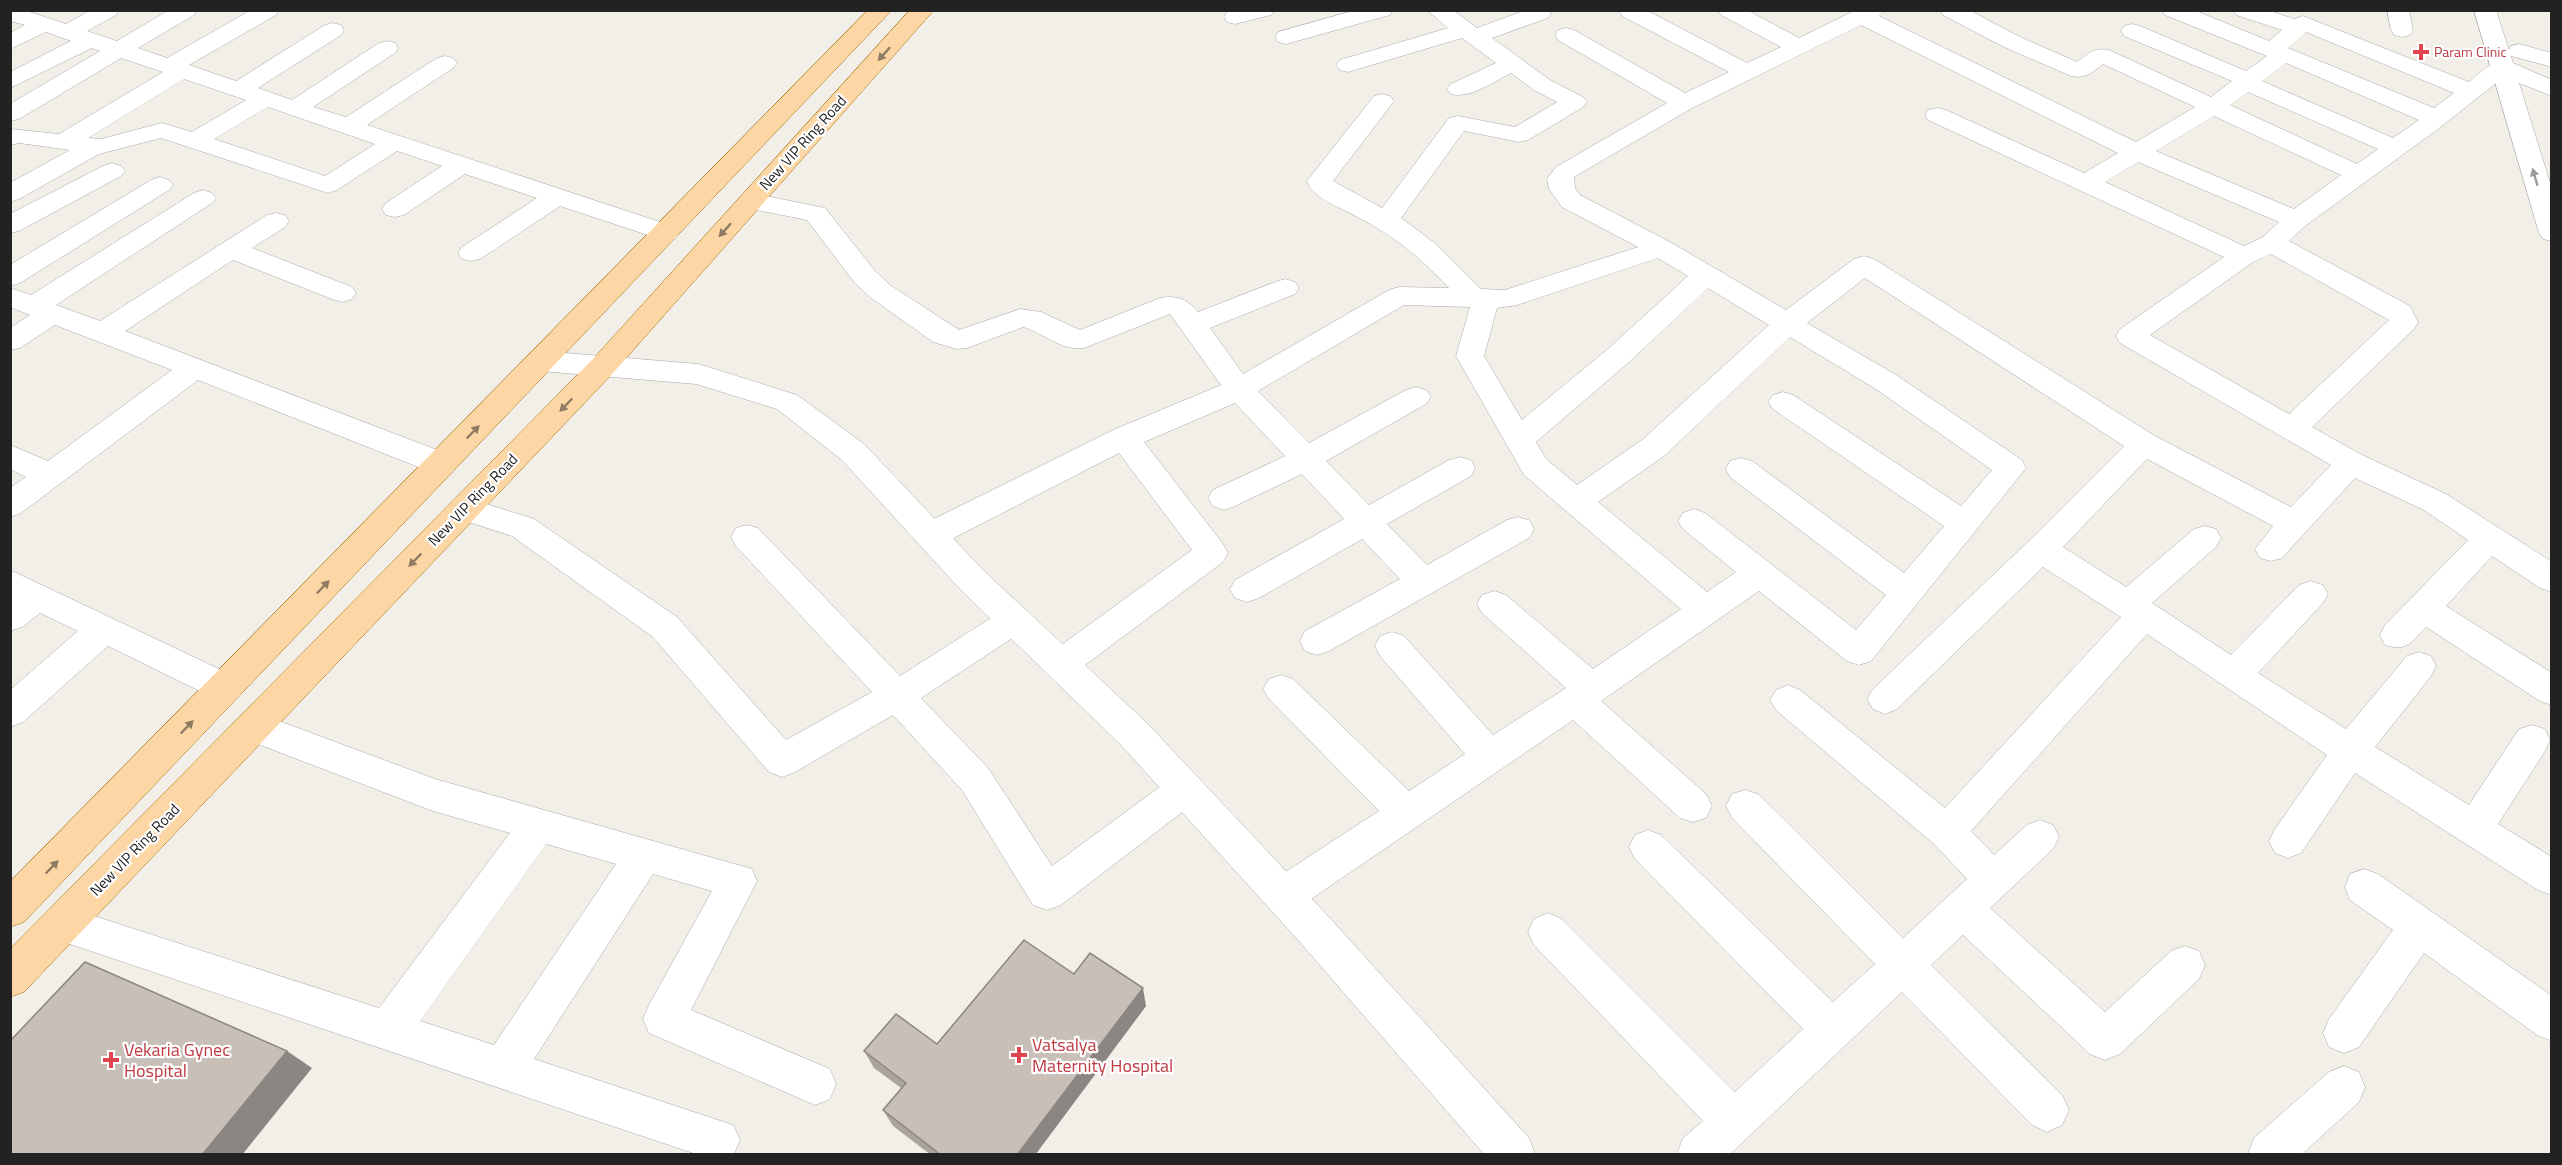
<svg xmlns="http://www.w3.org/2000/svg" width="2562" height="1165" font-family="'Titillium Web',sans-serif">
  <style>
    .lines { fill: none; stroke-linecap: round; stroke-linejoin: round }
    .minor-casing { stroke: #a9a9a9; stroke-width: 1 }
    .tertiary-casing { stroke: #a9a9a9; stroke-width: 1 }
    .primary-casing { stroke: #a06b00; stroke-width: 1 }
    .minor { fill: #fff; fill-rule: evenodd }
    .tertiary { fill: #fff; fill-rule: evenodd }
    .primary { fill: #fcd6a4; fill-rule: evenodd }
    .wall { fill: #aba49e }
    .shaded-wall { fill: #8b8681 }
    .building { fill: #c7bfb8; stroke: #8b8681; stroke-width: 1.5 }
    .oneway { fill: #8f7c63 }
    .oneway2 { fill: #9c9c9c }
    .health-dot { fill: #e0444e; stroke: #fff; stroke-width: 2 }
    .labels { text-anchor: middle; stroke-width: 4.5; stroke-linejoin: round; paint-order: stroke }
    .far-health-label { font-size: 14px; fill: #be3a42; stroke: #fff; text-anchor: start }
    .street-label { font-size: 15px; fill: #222; stroke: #fff }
    .near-health-label { font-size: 18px; fill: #be3a42; stroke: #fff; text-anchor: start }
  </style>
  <rect width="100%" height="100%" fill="#f2efe9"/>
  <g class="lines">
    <g class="minor-casing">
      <g id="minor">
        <path d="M10,10h14l42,14 25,-14h28l-3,5 -29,16 30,10 52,-31h28l-3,5 -56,33 29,10 84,-48h28l-3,5 -87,50 47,16 89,-56 8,-2 8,2 3,5 -3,5 -83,53 34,12 87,-57 8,-2 8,2 3,5 -3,5 -82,54 33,10 91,-59 8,-2 8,2 4,5 -4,5 -86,57 308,102 4,6 -4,6 -9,2 -106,-35 -80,53 -9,2 -9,-2 -4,-6 4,-6 75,-49 -72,-24 -61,41 -9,2 -9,-2 -4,-6 4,-6 56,-37 -45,-15 -60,39 -9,3 -167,-55 -62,16 -80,45 -9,3v-19l60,-33 -51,-7 -9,2v-16l49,5 104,-62 -42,-14 -102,61 -9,2v-17l90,-53 -8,-3 -82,40v-16l61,-31 -25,-9 -36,17v-16l15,-8 -15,-4zM184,79l62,21 -54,32 -30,-9 -61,16 -13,-1zM268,107l107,37 -50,32 -111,-37z"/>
        <polygon points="1234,10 1274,10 1271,15 1235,24 1227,22 1224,17 1227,12"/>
        <polygon points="1356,10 1393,10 1390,15 1286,44 1278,42 1275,37 1278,32"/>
        <path d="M1427,10h26l24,18 49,-18h23l2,3 -3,5 -56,20 58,42 33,17 4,5 -4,5 -55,33 -9,2 -55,-11 -63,87 35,26 45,45 24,1 133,-43 -76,-40 -13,-18 -2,-10 9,-12 111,-64 -109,-63 -3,-5 3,-5 8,-2 8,2 111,63 44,-21 -107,-56 -3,-6h27l101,53 34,-16 -60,-32 -3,-5h29l52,28 57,-28h29l-6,6 257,126 59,-35 -92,-43c-11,9 -18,15 -32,12l-69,-30 -59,-31 -3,-5h29l49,26 59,26c11,-8 18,-15 32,-12l102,47 21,-16 -108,-45 -3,-5 3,-5 8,-2 8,2 106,45 21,-15 -102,-41 -3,-5h32l75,31 13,-11 -46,-15 -3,-5h34l27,9 9,-3 166,66c13,-10 24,-24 41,-20l4,5 -4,5 -72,57 -133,97 -16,15 121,65 8,16 -4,7 -102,98 50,28 84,39 106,68v30l-12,-4 -48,-32 -46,50 106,67v32l-12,-4 -114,-74c-14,15 -19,25 -41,18l-5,-10 5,-10 83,-85 -44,-30 -69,-32 -73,80 -11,3 -11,-3 -5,-9 18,-23 -126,-67 -84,88 63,40 68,-58 11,-3 11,3 5,9 -5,9 -64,56 79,52 68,-70 12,-4 12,4 5,9 -5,9 -65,70 88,56 61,-73 12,-4 12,4 5,10 -5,10 -56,71 94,58 50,-76 13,-4 13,4 5,11 -5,11 -47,73 54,33v38l-14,-5 -183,-117 -54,80 -13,5 -13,-5 -6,-12 6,-12 52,-74 -180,-121 -176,197 23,24 33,-30 13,-5 13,5 6,12 -6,12 -63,59 115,104 66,-61 14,-5 14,5 6,14 -6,14 -79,75 -15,6 -15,-6 -127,-119 -32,30 131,130 7,15 -7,15 -15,7 -15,-7 -130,-133 -172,162h-53l6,-16 20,-17 -169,-176 -6,-13 6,-13 14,-6 14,6 173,173 68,-63 -168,-170 -6,-12 6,-12 13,-5 13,5 172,167 42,-38 -143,-146 -6,-12 6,-12 13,-4 13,4 145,144 64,-59 -33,-35 -158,-134 -6,-10 6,-10 12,-5 12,5 145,118 176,-191 -78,-50 -146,142 -12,5 -12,-5 -6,-10 6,-10 157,-149 94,-94 -259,-168 -58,45 89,52 126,85 4,8 -155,193 -12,4 -12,-4 -88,-70 -158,110 105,93 6,12 -6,12 -13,4 -13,-4 -107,-98 -275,188 -14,5 -14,-5 -5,-13 5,-13 109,-71 -110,-112 -6,-10 6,-10 12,-4 12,4 116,112 56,-37 -85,-98 -5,-10 5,-10 12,-4 12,4 89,99 73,-47 -84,-75 -5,-9 5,-9 12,-4 12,4 87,74 88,-60 -157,-134 -68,-119 14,-49 -66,-2 -146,86 51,52 97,-53 10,-3 10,3 5,7 -5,7 -100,57 43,44 80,-45 11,-3 11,3 4,8 -4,8 -84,48 40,41 80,-45 11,-3 11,3 5,9 -5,9 -200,113 -12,4 -12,-4 -5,-10 5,-10 95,-52 -38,-40 -103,59 -12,4 -12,-4 -5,-9 5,-9 109,-61 -42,-45 -67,32 -11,4 -11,-4 -5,-8 5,-8 72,-34 -50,-53 -91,39 79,102 5,9 -5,9 -150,112 -12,4 -12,-4 -5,-10 5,-10 143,-104 -73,-97 -177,91 -11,3 -11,-3 -5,-9 5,-9 193,-96 108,-45 -51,-71 -86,34c-24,3 -39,-15 -61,-21l-56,21 -10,1 -24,-7 -63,-45 -15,-14 -48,-63 -65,-13 -4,-6 4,-6 9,-2 74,15 50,63 15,14 69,45 61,-21 21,3 39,18 80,-32c17,-3 27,1 38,14l77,-30 10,-3 10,3 4,6 -4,6 -85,34 33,46 146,-84 10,-3 50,1c-36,-38 -59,-55 -107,-79 -12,-6 -31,-14 -35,-28l4,-5 63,-80 8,-2 8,2 4,5 -61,80 49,27 67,-90 9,-2 57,11 42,-25 -23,-12 -23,-17c-18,9 -41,26 -60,21l-4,-5 4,-5 45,-21 -34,-25 -114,34 -8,-2 -4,-5 4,-5 108,-32zM1861,25l257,128 -34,20 -138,-63 -9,-2 -9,2 -3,5 3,5 296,137 -104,72 -4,7 4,7 211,122 -40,42 -136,-71 -281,-177 -10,-3 -10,3 -68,51 -116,-68 -90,-47 -5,-7 -1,-11 118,-69zM2306,32l148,61 -20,15 -146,-60zM2286,63l133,57 -26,18 -131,-57zM2248,92l130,57 -21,15 -127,-59zM2214,116l127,59 -47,34 -138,-58zM2138,162l141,60 -16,15 -19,9 -139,-64zM2271,254l118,66 -100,94 -139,-79 103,-73zM1658,258l30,18 -80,73 -86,71 -38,-64 13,-48 20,-3zM1708,288l61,37 -127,115 -65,45 -31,-26 -10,-17 92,-79zM1790,337l86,52 116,81 -31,36 -168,-111 -10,-3 -10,3 -5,7 5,7 171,117 -40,47 -152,-112 -11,-3 -11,3 -4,8 4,8 156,118 -30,35 -151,-117 -11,-4 -11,4 -5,8 5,8 53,43 -29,20 -109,-90 66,-46z"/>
        <polygon points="2387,10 2409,10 2413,30 2410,35 2402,37 2394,35 2391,30"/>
        <polygon points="2519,44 2552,53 2552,67 2511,56 2508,51 2511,46"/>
        <polygon points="112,163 121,166 125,171 121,176 19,231 10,233 10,214 103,166"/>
        <polygon points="160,177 169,180 173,185 169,190 20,283 10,286 10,265 151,180"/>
        <polygon points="203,190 212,193 216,198 212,203 56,305 100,321 267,215 276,213 285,215 289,221 285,227 252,248 352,287 356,293 352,299 342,302 332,299 233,260 125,331 453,456 457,464 453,472 442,475 431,472 198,380 21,513 10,517 10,488 26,477 10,469 10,445 48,461 172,370 55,325 20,348 10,350 10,328 30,315 10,307 10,288 31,295 194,193"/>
        <polygon points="464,497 534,519 677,617 786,740 872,692 736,546 731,537 736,528 747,525 758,528 900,676 1002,611 1014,607 1026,611 1031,620 1026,629 921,698 988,768 1052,866 1172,778 1185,773 1198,778 1203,789 1198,800 1061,905 1047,910 1033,905 962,790 893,715 795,772 782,777 769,772 653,637 512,536 453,517 448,509 453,501"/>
        <polygon points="10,570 238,678 244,688 238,698 226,702 214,698 108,646 23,722 10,727 10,690 78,631 40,613 22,627 10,631"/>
        <path d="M255,712l180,67 317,90 5,12 -66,129 139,59 6,15 -6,15 -15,6 -166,-72 -6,-14 6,-14 63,-114 -59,-17 -119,185 199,66 7,15 -6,14h-38l-647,-217 -6,-13 6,-13 14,-5 316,102 131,-175 -77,-22 -191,-73 -5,-11 5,-11zM546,844l70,20 -122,181 -74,-24z"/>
        <polygon points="2364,869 2378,874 2552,996 2552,1041 2537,1035 2424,953 2359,1047 2344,1053 2329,1047 2323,1033 2329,1019 2393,930 2350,900 2345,887 2350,874"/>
        <polygon points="2344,1066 2359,1072 2365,1087 2359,1102 2302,1154 2248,1154 2254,1138 2329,1072"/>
      </g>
    </g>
    <g class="tertiary-casing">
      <g id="tertiary">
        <polygon points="2474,10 2496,10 2513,63 2552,80 2552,96 2519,83 2552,189 2552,241 2543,239 2539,233"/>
        <polygon points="541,351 698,364 708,367 797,395 864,444 984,571 1147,723 1327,915 1529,1138 1535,1154 1484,1154 1299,941 1121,745 960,589 842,460 777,409 696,384 541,371 531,368 527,361 531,354"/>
      </g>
    </g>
    <g class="primary-casing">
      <g id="primary">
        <polygon points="868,10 892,10 24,922 10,927 10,882"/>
        <polygon points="910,10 934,10 613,373 24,992 10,997 10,949 593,359"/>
      </g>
    </g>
    <use href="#minor" class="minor"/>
    <use href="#tertiary" class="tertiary"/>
    <use href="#primary" class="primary"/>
  </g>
  <polygon class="wall" points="1074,974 1146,1006 1035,1155 931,1155 893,1126 883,1110 901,1088 874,1068 864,1051 937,1044"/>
  <g class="shaded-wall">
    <polygon points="1143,988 1146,1006 1035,1155 1017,1155"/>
    <polygon points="287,1051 312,1068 242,1155 202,1155"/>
  </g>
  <g class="building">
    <polygon points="1024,940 1074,974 1090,953 1143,988 1017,1155 941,1155 883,1110 906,1083 864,1051 896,1014 937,1044"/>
    <polygon points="85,962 287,1051 202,1155 10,1155 10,1041"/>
  </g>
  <defs><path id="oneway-solid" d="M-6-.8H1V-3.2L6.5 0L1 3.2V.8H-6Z" transform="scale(1.5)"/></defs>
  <g class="oneway">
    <use href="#oneway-solid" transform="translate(884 54) rotate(132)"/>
    <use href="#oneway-solid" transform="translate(725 230) rotate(132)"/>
    <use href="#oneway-solid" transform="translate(566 405) rotate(134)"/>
    <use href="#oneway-solid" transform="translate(473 432) rotate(-46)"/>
    <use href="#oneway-solid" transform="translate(415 560) rotate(134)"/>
    <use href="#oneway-solid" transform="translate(323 587) rotate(-46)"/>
    <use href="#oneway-solid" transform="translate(187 727) rotate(-46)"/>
    <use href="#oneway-solid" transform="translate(52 867) rotate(-46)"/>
  </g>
  <use class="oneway2" href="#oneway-solid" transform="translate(2535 177) rotate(-106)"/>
  <g class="health-dot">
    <path d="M2418 43h6v6h6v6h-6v6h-6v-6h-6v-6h6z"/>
    <path d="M1016 1046h6v6h6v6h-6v6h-6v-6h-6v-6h6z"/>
    <path d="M108 1051h6v6h6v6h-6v6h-6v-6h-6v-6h6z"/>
  </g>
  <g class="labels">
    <g class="far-health-label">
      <text x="2434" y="57">Param Clinic</text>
    </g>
    <g class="street-label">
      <text transform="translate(803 143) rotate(-48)" y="5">New VIP Ring Road</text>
      <text transform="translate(473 500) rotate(-46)" y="5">New VIP Ring Road</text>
      <text transform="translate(135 850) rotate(-46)" y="5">New VIP Ring Road</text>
    </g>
    <g class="near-health-label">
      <text x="1032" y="1051">Vatsalya<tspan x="1032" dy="21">Maternity Hospital</tspan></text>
      <text x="124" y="1056">Vekaria Gynec<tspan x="124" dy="21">Hospital</tspan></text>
    </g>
  </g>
  <rect width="2562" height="1165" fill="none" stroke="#222222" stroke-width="24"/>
</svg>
